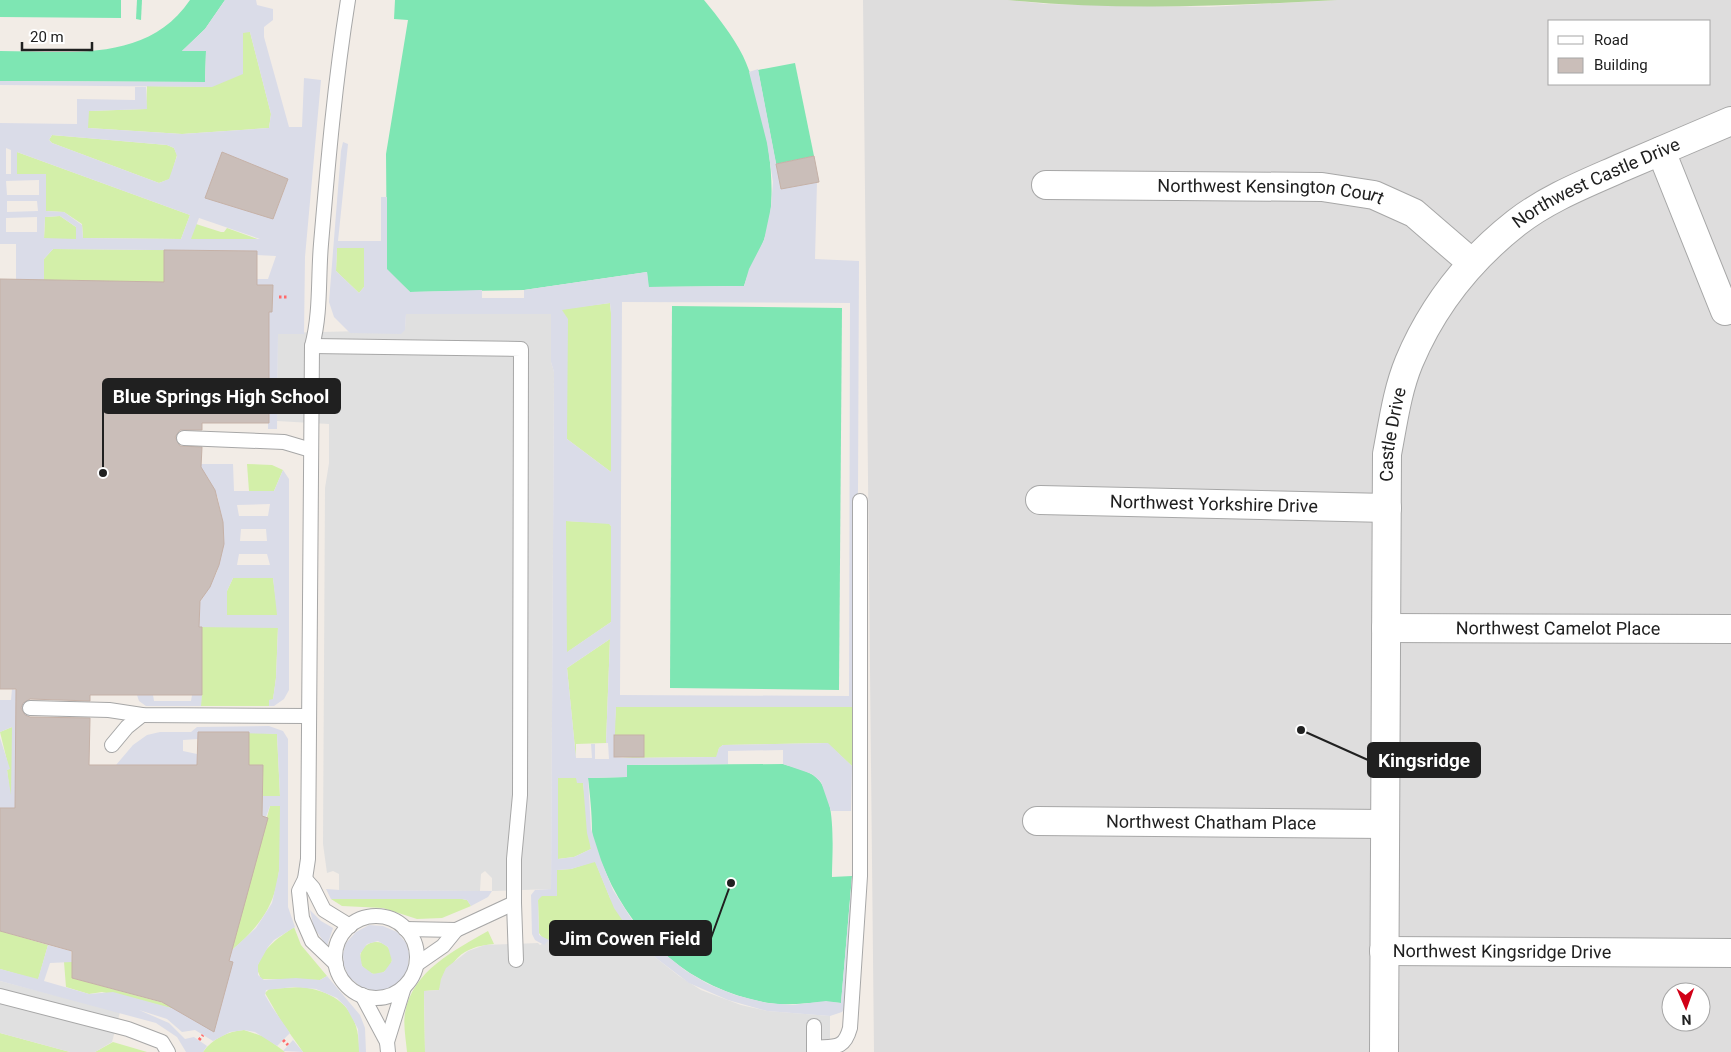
<svg xmlns="http://www.w3.org/2000/svg" width="1731" height="1052" font-family="Roboto,sans-serif">
  <style>
    .residential { fill: #dedddd; fill-rule: evenodd }
    .grass { fill: #d3efa9 }
    .forest { fill: #b0d498 }
    .pitch { fill: #7ee6b3 }
    .parking { fill: #e0e0e0 }
    .plaza { fill: #dadce8; fill-rule: evenodd }
    .building { fill: #cabeb9; stroke: #c5b1a7 }
    .lines { fill: none; stroke-linecap: round; stroke-linejoin: round }
    .lane-casing { stroke: #a7a7a7; stroke-width: 16 }
    .street-casing { stroke: #a7a7a7; stroke-width: 30 }
    .path { stroke: #ff6a6b; stroke-width: 3; stroke-dasharray: 2.5 2.5; stroke-linecap: butt }
    .lane { stroke: #fff; stroke-width: 14 }
    .street { stroke: #fff; stroke-width: 28 }
    .labels { text-anchor: middle; stroke-width: 4.5; stroke-linejoin: round; paint-order: stroke }
    .street-label { font-size: 18px; fill: #202020; stroke: #fff }
    .leader { fill: none; stroke: #202020; stroke-width: 2 }
    .callout-dot { fill: #202020; stroke: #fff; stroke-width: 2 }
    .callout { fill: #202020; stroke: #202020; stroke-width: 2 }
    .callout-label { font-size: 19px; text-anchor: middle; font-weight: bold; fill: #fff }
  </style>
  <rect width="100%" height="100%" fill="#f2ece6"/>
  <path class="residential" d="M863,0h145l38,4 163,3 128,-7h394v1052h-857zM1550,21h160v63h-160zM1671,992h30v30h-30z"/>
  <g class="grass">
    <polygon points="243,32 250,32 271,114 269,128 182,134 88,128 88,111 146,109 147,86 211,87"/>
    <polygon points="52,135 167,145 174,148 177,155 170,179 159,183 52,143 49,140"/>
    <polygon points="17,152 190,215 181,239 83,238 82,224 64,212 46,211 46,174 17,174"/>
    <polygon points="60,216 76,227 76,239 44,239 45,217"/>
    <polygon points="196,224 221,232 224,232 227,228 260,240 190,239"/>
    <polygon points="337,247 364,248 364,287 359,293 336,271"/>
    <polygon points="53,249 164,250 164,282 44,280 44,259"/>
    <polygon points="610,303 611,313 611,472 567,439 562,309"/>
    <polygon points="247,464 272,465 283,470 274,491 249,491"/>
    <polygon points="566,521 609,523 611,526 611,622 566,653"/>
    <polygon points="233,578 273,578 278,615 227,615 227,591"/>
    <polygon points="202,627 278,627 276,678 273,700 269,700 269,706 201,706"/>
    <polygon points="610,639 606,743 576,744 576,759 567,668"/>
    <polygon points="616,707 852,707 852,766 827,743 723,745 719,748 717,757 622,758 644,756 644,735 614,735"/>
    <polygon points="12,727 12,795 10,795 7,770 9,769 0,732"/>
    <polygon points="249,732 277,734 280,796 263,796 263,765 249,765"/>
    <polygon points="558,778 577,778 583,783 591,849 574,857 558,859"/>
    <path d="M270,806h10c0,65 7,98 -48,144z"/>
    <polygon points="595,861 610,898 627,926 549,927 549,940 543,939 539,933 538,900 540,896 557,895 557,870 571,869"/>
    <polygon points="331,899 462,899 467,900 471,906 442,918 417,919 383,908 342,906"/>
    <path d="M294,927l7,18 26,31 -7,4 -59,-1 -4,-10c4,-20 21,-31 37,-42z"/>
    <polygon points="0,931 48,945 38,980 0,969"/>
    <path d="M488,931l6,13c-35,3 -42,17 -55,46l-15,1 1,61h-18c-1,-12 -4,-27 -2,-39 7,-42 50,-63 83,-82z"/>
    <circle cx="376" cy="958" r="16"/>
    <polygon points="64,962 72,962 72,978 175,1006 175,1009 102,992 89,994 66,987"/>
    <path d="M301,987c39,5 59,25 58,65h-56l-22,-31 -16,-28 4,-4z"/>
    <path d="M244,1030l21,7 20,15h-82c9,-13 25,-21 41,-22z"/>
    <polygon points="0,1033 70,1052 0,1052"/>
    <polygon points="113,1042 147,1052 95,1052"/>
  </g>
  <path class="forest" d="M1008,0h329c-109,6 -220,11 -329,0z"/>
  <g class="pitch">
    <polygon points="0,0 121,0 121,18 0,17"/>
    <polygon points="137,0 142,0 141,20 136,19"/>
    <path d="M190,0h35l-20,29 -23,22h24l-1,31 -205,-1v-30c67,0 147,13 190,-51z"/>
    <path d="M395,0h309c14,17 29,36 39,56 20,43 37,128 24,174 -5,20 -17,36 -23,56l-96,1 -1,-15 -123,18 -114,2 -23,-22 -1,-116 22,-134 -14,-1z"/>
    <polygon points="795,63 814,156 776,164 758,70"/>
    <polygon points="672,306 842,308 839,690 670,688"/>
    <path d="M783,764c10,3 22,6 30,11 25,16 19,75 19,102l20,-1 -11,127c-24,-3 -48,4 -72,0 -74,-12 -133,-61 -163,-130 -5,-12 -14,-29 -14,-43 0,-16 -2,-35 -4,-52l38,-1 1,-12z"/>
  </g>
  <g class="parking">
    <polygon points="547,312 551,313 551,362 554,372 551,889 492,891 492,878 485,871 481,874 480,891 339,890 339,874 333,871 327,873 323,844 325,488 329,463 329,424 277,421 278,333 405,330 406,314"/>
    <polygon points="627,926 656,958 679,976 701,990 741,1005 767,1011 830,1016 830,1052 425,1052 424,991 439,990 441,979 446,968 468,951 485,945 538,943 540,945 549,940 549,927"/>
    <polygon points="0,981 120,1012 112,1042 95,1052 70,1052 0,1033"/>
  </g>
  <g class="plaza">
    <path d="M225,0h31l1,5 16,4v11l-9,7v10l25,90h13l2,-49 17,2 -16,177 -1,77h-26l-1,95h-9l1,-117h3l1,-27h-17l1,-6h11l8,-23 -19,-1 -1,-4 -203,-2 -9,10v21l-28,5v-41h-16v-121l77,1v-25l58,1v-13h11l1,22 -58,2 -1,17 94,6 87,-6 2,-14 -21,-82 -7,1v41l-31,13 -212,-2v-4l205,1 1,-31h-24l23,-22zM52,135l115,10 7,3 3,8 -8,23 -10,4 -107,-40 -3,-3zM6,148l5,2v24h-5zM17,152l173,63 -9,24 -98,-1 -1,-13 -18,-13 -18,-1v-37h-29zM222,153l66,27 -15,39 -67,-21zM39,180v15h-32l-1,-14zM7,201h30l1,10 -31,1zM60,216l16,11v12l-32,-1 1,-21zM37,217v15h-31v-14zM199,218l61,21h-69z"/>
    <path d="M758,69l23,120 36,-7 -2,77 44,2 -1,228 -6,218h-236l-2,50 9,1 93,-1 3,-9 4,-3 105,-2 24,23 -1,45h-20l-10,-29 -9,-8 -29,-10v-14l-55,1v13l-101,1v12l-39,1 3,51 10,31 12,30 23,36 15,17 35,28 22,13 27,11 32,8 25,2 34,-4 15,2 11,-126h3l-10,131 -3,4 -12,4 -63,-5 -39,-11 -39,-17 -33,-25 -23,-22 -19,-28 -19,-46 -24,7 -14,1v26h-15l-4,4 1,35 10,5 -5,5 -9,-5 -3,-6 -1,-39 4,-5 16,-1 3,-517 -3,-10v-48h-145l-1,16 -4,4 -51,-1 -16,-16 -5,-15 12,-151 2,-9 5,2 -10,97h43v-44h6v72l23,23 72,-2v8h42v-8l123,-18 2,15 95,-1 5,-17 15,-29 7,-33 2,-25 -6,-39 -18,-71zM337,248h27v39l-5,6 -23,-22zM622,302l228,1 -1,393 -229,-1zM610,303l1,10v159l-44,-33 1,-120 -6,-9zM566,521l43,3 2,2v96l-44,30zM610,639l-4,104h2l1,16h-14v-15h-4l1,14h-16l-9,-90zM558,778h18l1,5h6l4,50 4,16 -17,8 -16,2z"/>
    <path d="M201,464h32l1,27h40l9,-21 6,9v211l-5,9 -10,7h-5v-6l4,-1 3,-21 2,-50 -82,-1v-7l4,-1 -1,-15 18,-32 7,-36 -6,-38 -10,-20 -10,-12zM270,504l-2,12h-29l-2,-11zM241,529h25l1,12h-27zM239,554h28l3,11h-33zM233,578h40l4,37h-50v-24z"/>
    <polygon points="12,689 29,694 27,808 0,809 0,738 10,769 7,770 11,795 12,727 0,732 0,700 11,700"/>
    <polygon points="137,695 153,695 154,701 191,701 192,695 202,695 201,706 146,706 139,701"/>
    <polygon points="269,726 283,731 288,739 288,907 295,927 274,940 268,947 258,965 258,975 264,980 296,978 320,980 327,976 360,1015 365,1028 366,1052 359,1052 358,1029 346,1007 337,998 316,989 294,987 266,990 265,995 272,1007 290,1033 277,1046 255,1032 244,1030 230,1032 213,1041 195,1030 182,1032 167,1019 139,1010 169,1023 185,1039 194,1037 207,1046 203,1052 186,1052 177,1037 156,1023 0,981 0,969 38,979 48,945 71,951 72,962 50,963 44,981 89,994 113,992 175,1009 190,1018 232,950 256,928 272,903 279,871 280,806 270,806 266,817 257,815 258,796 280,796 277,734 198,732 198,739 183,740 183,751 197,754 198,765 116,765 133,745 147,735 160,732 191,732 197,727"/>
    <polygon points="326,889 340,890 492,891 488,897 471,906 467,900 462,899 331,899"/>
    <polygon points="310,910 321,921 333,928 327,946 314,928"/>
    <path d="M369,925l14,1 14,6 9,11 3,10 -1,15 -6,10 -8,8 -11,4h-11l-11,-3 -13,-11 -4,-11 -1,-11 3,-11 10,-11zM378,941l10,6 4,14 -8,11 -11,2 -11,-8 -2,-12 7,-10z"/>
    <polygon points="293,1040 303,1052 283,1051"/>
  </g>
  <g class="building">
    <polygon points="222,152 288,179 273,219 205,198"/>
    <polygon points="814,156 819,182 781,189 776,164"/>
    <polygon points="164,250 257,251 257,285 273,285 272,312 269,312 269,423 202,423 202,430 180,430 175,437 180,446 202,447 201,467 215,490 223,522 224,544 219,565 210,587 200,601 199,627 202,627 202,695 90,695 90,701 30,699 23,703 21,708 25,715 30,717 90,718 89,765 197,765 198,732 249,732 249,765 263,765 262,816 268,818 229,961 233,962 214,1032 162,1002 72,978 72,951 0,931 0,808 15,808 16,689 0,689 0,279 164,282"/>
    <rect x="614" y="735" width="30" height="22"/>
  </g>
  <g class="lines">
    <g class="lane-casing">
      <g id="lane">
        <polyline points="312,346 521,349 520,795 514,859 514,903 456,930 405,929"/>
        <polyline points="184,438 284,442 311,450"/>
        <polyline points="30,708 109,710 142,715 308,716"/>
        <polyline points="112,745 127,727 142,715"/>
        <polyline points="305,879 313,888 324,910 350,926"/>
        <polyline points="514,903 516,960"/>
        <circle cx="376" cy="957" r="41"/>
        <path d="M336,964l-24,-23 -10,-23 -3,-27 6,-12 3,-20 4,-513c9,-33 6,-68 9,-102 7,-82 14,-163 27,-244"/>
        <polyline points="417,964 443,946 456,930"/>
        <polyline points="362,995 387,1042"/>
        <polyline points="0,996 128,1029 162,1042 168,1052"/>
        <polyline points="814,1026 814,1052"/>
        <path d="M814,1048c21,-2 30,2 36,-20l10,-152v-375"/>
        <polyline points="388,1052 387,1042 404,987"/>
      </g>
    </g>
    <g class="street-casing">
      <g id="street">
        <polyline points="1661,151 1725,311"/>
        <path id="s1" d="M1046,185l276,2 52,8 40,18 58,50"/>
        <path id="s2" d="M1040,500l347,8"/>
        <path id="s3" d="M1386,628l345,1"/>
        <path id="s4" d="M1037,821l348,3"/>
        <path id="s5" d="M1384,951l347,2"/>
        <path id="s6" d="M1384,1052l3,-598c6,-31 10,-63 22,-92 23,-55 60,-102 107,-139 32,-25 71,-40 107,-56 36,-15 72,-31 108,-46"/>
      </g>
    </g>
    <g class="path">
      <polyline points="279,297 288,297"/>
      <polyline points="199,1040 203,1035"/>
      <polyline points="283,1040 288,1045"/>
    </g>
    <use href="#lane" class="lane"/>
    <use href="#street" class="street"/>
  </g>
  <g class="labels">
    <g class="street-label">
      <text dy="6" stroke="none"><textPath href="#s6" startOffset="960">Northwest Castle Drive</textPath></text>
      <text dy="6" stroke="none"><textPath href="#s1" startOffset="225">Northwest Kensington Court</textPath></text>
      <text dy="6" stroke="none"><textPath href="#s6" startOffset="618">Castle Drive</textPath></text>
      <text dy="6" stroke="none"><textPath href="#s2" startOffset="174">Northwest Yorkshire Drive</textPath></text>
      <text dy="6" stroke="none"><textPath href="#s3" startOffset="172">Northwest Camelot Place</textPath></text>
      <text dy="6" stroke="none"><textPath href="#s4" startOffset="174">Northwest Chatham Place</textPath></text>
      <text dy="6" stroke="none"><textPath href="#s5" startOffset="118">Northwest Kingsridge Drive</textPath></text>
    </g>
  </g>
  <path class="leader" d="M103 473L103 396M1301 730L1368 760M731 883L711 938"/>
  <g class="callout-dot">
    <circle cx="103" cy="473" r="5"/>
    <circle cx="1301" cy="730" r="5"/>
    <circle cx="731" cy="883" r="5"/>
  </g>
  <g class="callout">
    <rect x="103" y="379" width="237" height="34" rx="5"/>
    <rect x="1368" y="743" width="112" height="34" rx="5"/>
    <rect x="550" y="921" width="161" height="34" rx="5"/>
  </g>
  <g class="callout-label">
    <text x="221" y="403">Blue Springs High School</text>
    <text x="1424" y="767">Kingsridge</text>
    <text x="630" y="945">Jim Cowen Field</text>
  </g>
  <rect x="1548" y="20" width="162" height="65" fill="#ffffff" stroke="#a6a6a6"/>
  <rect x="1558" y="36" width="25" height="8" fill="#ffffff" stroke="#a6a6a6"/>
  <text x="1594" y="45" font-size="15" fill="#202020">Road</text>
  <rect x="1558" y="58" width="25" height="15" fill="#cabeb9" stroke="#a6a6a6"/>
  <text x="1594" y="70" font-size="15" fill="#202020">Building</text>
  <g transform="translate(1686 1007) rotate(178)"><circle r="24" fill="#ffffff" stroke="#a6a6a6"/>
  <path d="M0-4L9 19L0 12L-9 19Z" fill="#d10017"/>
  <text y="-8" font-size="14" font-weight="bold" text-anchor="middle" fill="#202020">N</text>
  </g>
  <path d="M22 42v8h70v-8" fill="none" stroke="#202020" stroke-width="2.5"/>
  <text x="30" y="42" font-size="15" fill="#202020" stroke="#ffffff" stroke-width="4" paint-order="stroke">20 m</text>
</svg>
